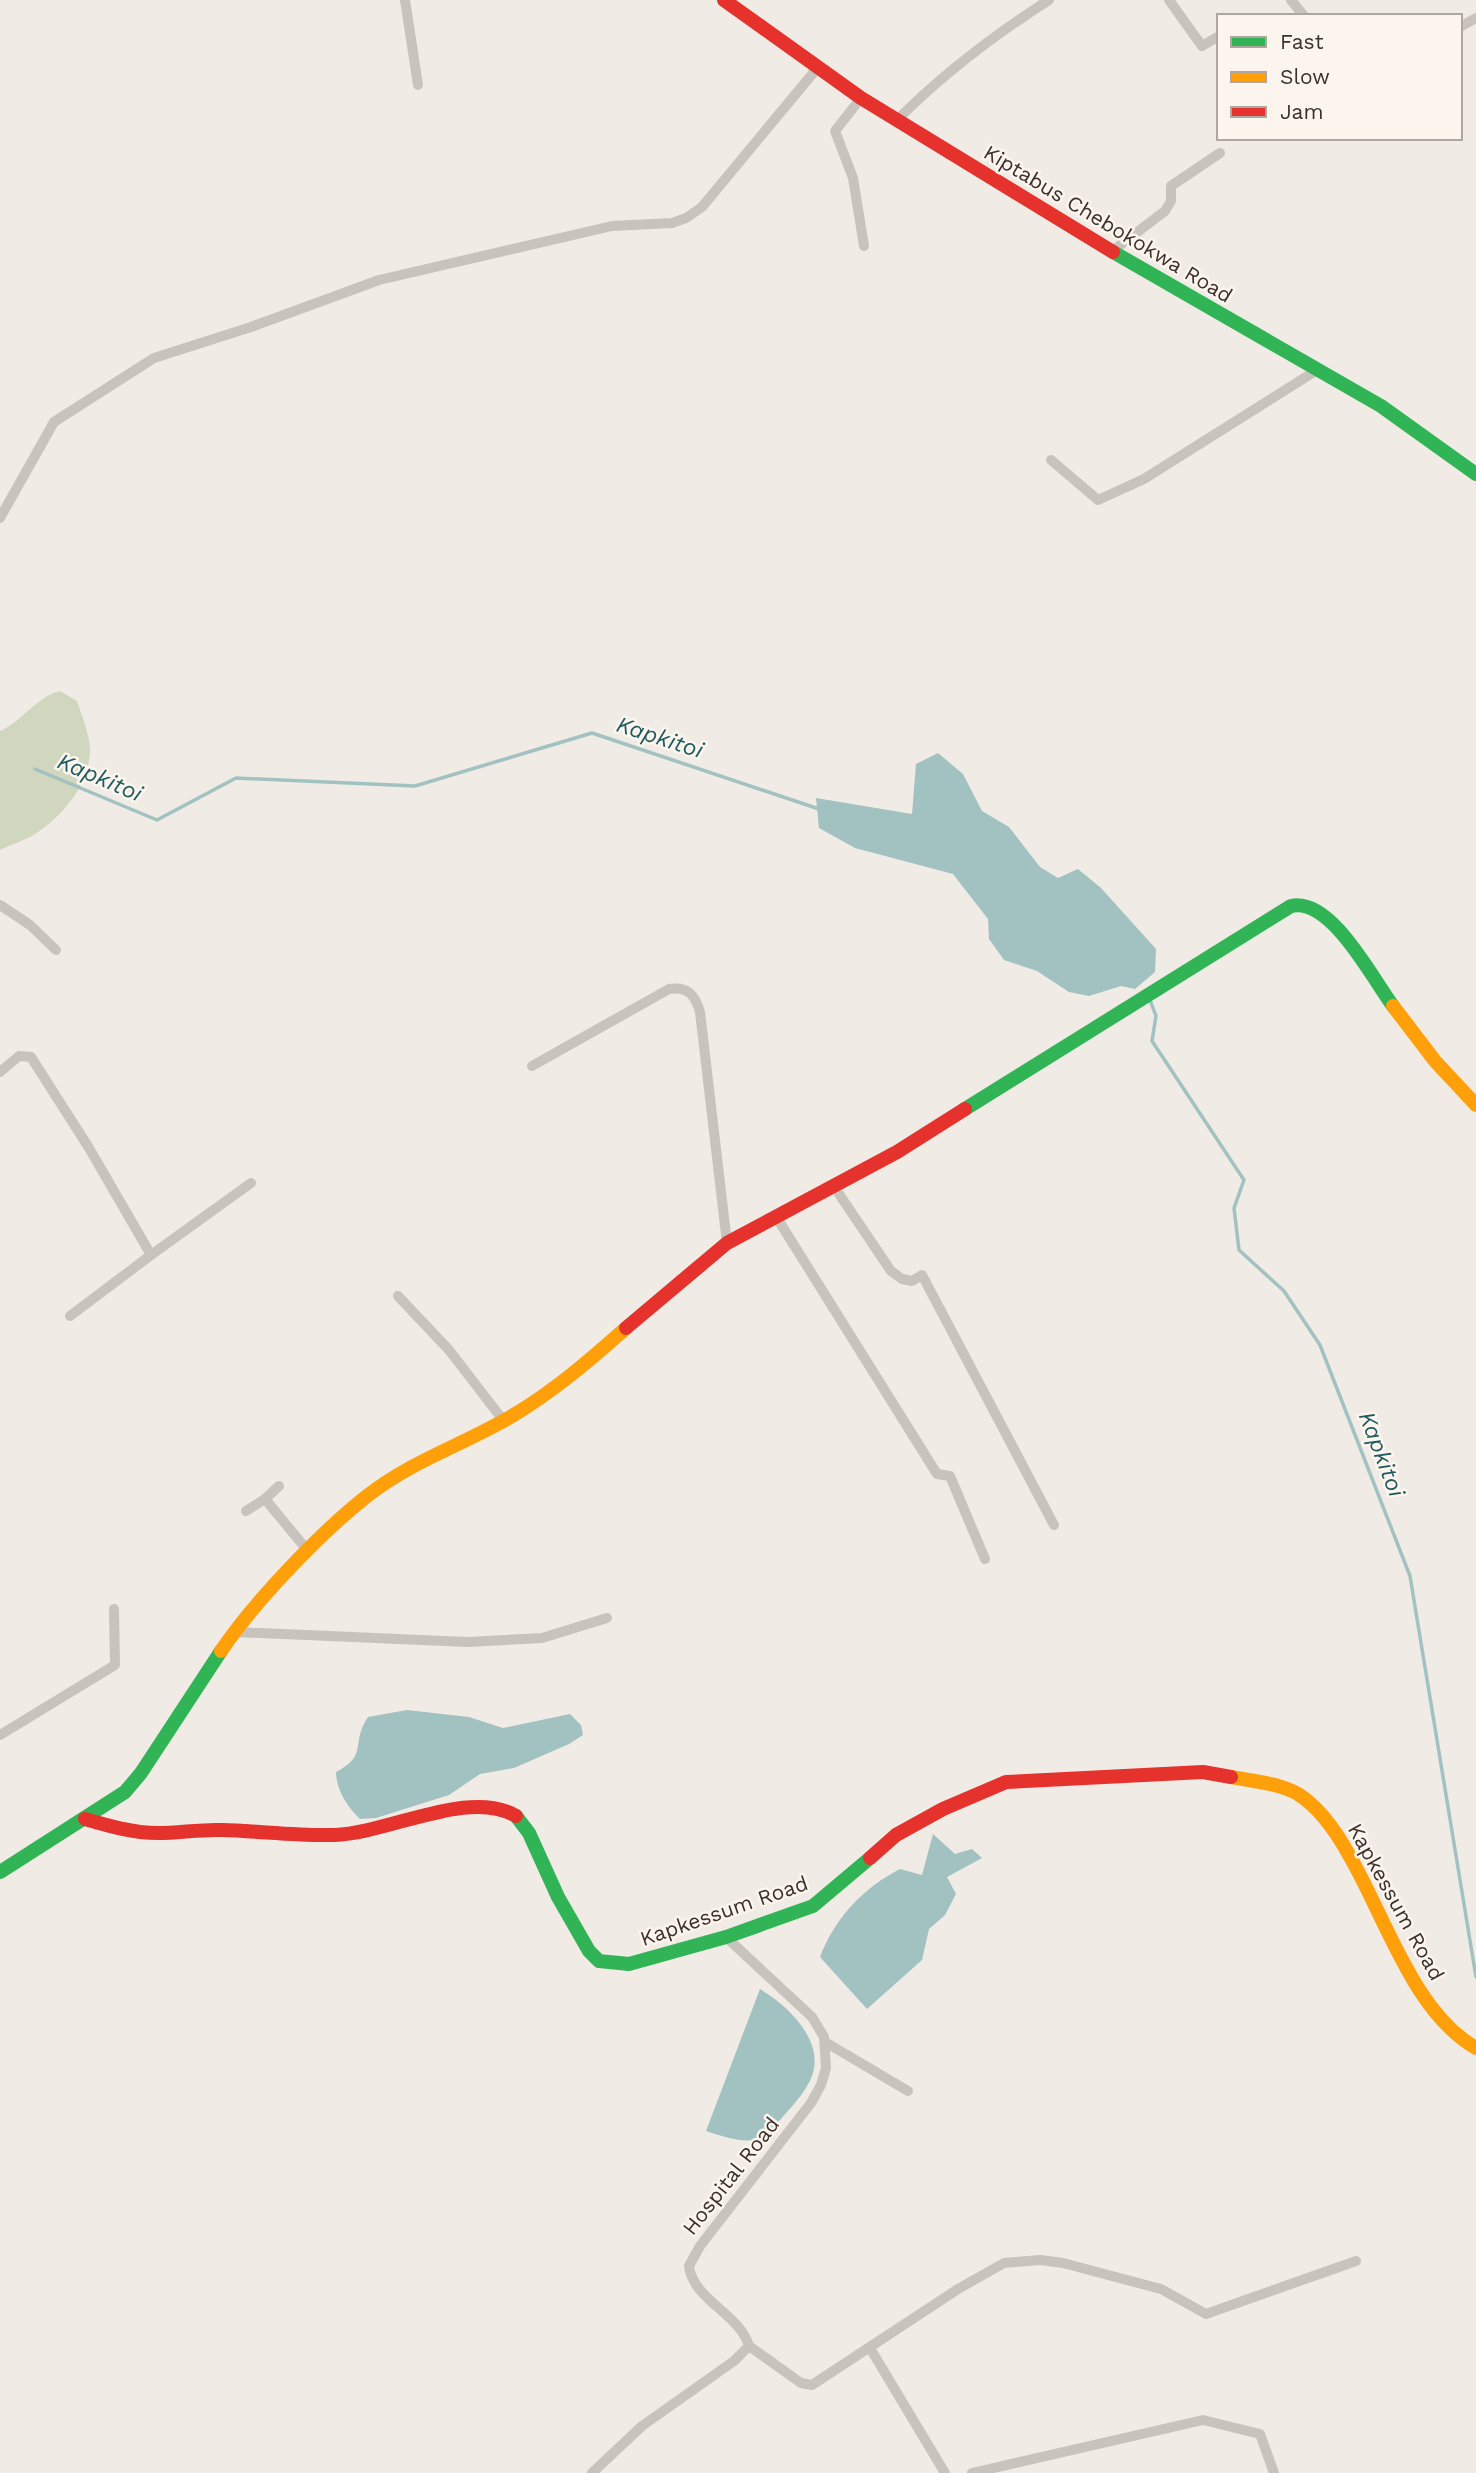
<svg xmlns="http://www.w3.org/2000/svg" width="1476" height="2473" font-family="'Work Sans',sans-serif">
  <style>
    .green { fill: #d1d6bf }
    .water { fill: #a1c2c1 }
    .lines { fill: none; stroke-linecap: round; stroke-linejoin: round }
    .stream { stroke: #a1c2c1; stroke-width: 3.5 }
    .street { stroke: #c9c3be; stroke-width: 10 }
    .fast { stroke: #30b455; stroke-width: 14 }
    .slow { stroke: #ff9f0a; stroke-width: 14 }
    .jam { stroke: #e5322d; stroke-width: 14 }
    .labels { text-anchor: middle; stroke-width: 5; stroke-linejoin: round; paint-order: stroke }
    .street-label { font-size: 21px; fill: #3b302b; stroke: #fbf5ee }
    .water-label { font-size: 23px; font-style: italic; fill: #1f5a5e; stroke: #fbf5ee }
  </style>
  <rect width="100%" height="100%" fill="#f0ebe5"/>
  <path class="green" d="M60,691l17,10c5,15 12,32 13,48 0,35 -27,67 -55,85 -10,7 -24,10 -35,16v-119c23,-10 36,-34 60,-40z"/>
  <g class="water">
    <polygon points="938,753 963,774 982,811 1009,827 1040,867 1058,878 1078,869 1101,888 1156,949 1155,972 1135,989 1121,986 1089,996 1069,992 1037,971 1004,960 989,939 988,919 953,874 855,848 819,828 816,798 912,814 916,764"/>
    <path d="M407,1710l62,7 34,11 67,-14 11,11 2,10 -14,9 -55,24 -34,6 -31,21 -73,23 -16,1c-13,-12 -24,-30 -24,-47 33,-17 14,-28 32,-55z"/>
    <path d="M933,1834l22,20 17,-5 10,9 -35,19 9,17 -11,21 -16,14 -7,31 -55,49 -47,-52c15,-39 43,-69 80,-88l22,6z"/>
    <path d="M760,1989c27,16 65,51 52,87 -5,13 -16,26 -25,36 -8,9 -21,26 -33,28 -16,2 -33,-4 -48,-9z"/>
  </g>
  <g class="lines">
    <g class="stream">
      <polyline points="35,769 157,820 236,778 415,786 592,733 822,810"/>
      <polyline points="1150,1000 1156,1016 1152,1041 1244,1180 1234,1208 1239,1250 1284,1291 1320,1345 1410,1576 1476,1977"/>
    </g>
    <g class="street">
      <polyline points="405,0 418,85"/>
      <polyline points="1169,0 1202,46 1219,36"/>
      <polyline points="1291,0 1304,16"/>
      <polyline points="1460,27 1476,18"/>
      <polyline points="861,98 835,131 853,178 864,246"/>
      <path d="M897,120c46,-46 97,-85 152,-120"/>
      <polyline points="1111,252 1165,211 1171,201 1171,186 1220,153"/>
      <polyline points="1051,460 1098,500 1144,479 1317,370"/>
      <polyline points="0,518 54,422 154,358 251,327 379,280 612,226 672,223 686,218 702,207 819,66"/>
      <polyline points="0,905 30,925 56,950"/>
      <path d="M532,1066l137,-77c19,-3 26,6 31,23l27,231"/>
      <polyline points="0,1072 19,1056 31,1057 89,1148 151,1255 251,1183"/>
      <polyline points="835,1188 891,1271 902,1279 912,1281 922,1275 1054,1525"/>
      <polyline points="777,1218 937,1474 950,1476 985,1559"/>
      <polyline points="398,1296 449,1350 503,1420"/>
      <polyline points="70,1316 151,1255"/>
      <polyline points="265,1499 279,1486"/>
      <polyline points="246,1511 265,1499 308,1551"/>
      <polyline points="234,1632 468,1642 542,1638 607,1618"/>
      <polyline points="0,1735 115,1665 114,1609"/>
      <polyline points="825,2042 908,2091"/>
      <polyline points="749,2346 801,2383 812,2385 958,2289 1004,2263 1040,2260 1063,2263 1161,2289 1206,2314 1356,2261"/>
      <polyline points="870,2348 945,2473"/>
      <path d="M592,2473l50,-47 92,-65 15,-15c-9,-32 -56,-46 -60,-80l11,-20 111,-143 10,-18 5,-17 -2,-31 -12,-20 -86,-80"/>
      <polyline points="972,2473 1203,2420 1260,2434 1274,2473"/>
    </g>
    <g class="fast">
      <polyline points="1113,252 1381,406 1476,474"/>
      <path d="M965,1109l326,-203c40,-9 81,72 102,100"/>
      <polyline points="516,1816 529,1833 558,1897 589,1951 599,1961 629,1964 726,1937 813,1906 870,1858"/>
      <polyline points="0,1872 125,1792 141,1773 221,1651"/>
    </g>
    <g class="slow">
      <polyline points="1393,1006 1435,1061 1476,1105"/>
      <path d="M221,1651c33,-49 99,-118 146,-155 44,-35 98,-52 145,-80 42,-25 78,-56 114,-88"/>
      <path d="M1231,1777c21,4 48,6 67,17 22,14 39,39 51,61 36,61 64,157 127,193"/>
    </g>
    <g class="jam">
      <polyline points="724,0 861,98 1113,252"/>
      <polyline points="626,1328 727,1243 897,1152 965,1109"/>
      <path d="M85,1819c24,7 48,14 73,14 21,0 43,-4 64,-3 37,1 75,6 112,5 56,-2 135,-47 182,-19"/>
      <polyline points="870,1858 896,1835 943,1809 1006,1782 1203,1772 1231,1777"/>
    </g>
  </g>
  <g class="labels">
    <g class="street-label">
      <text transform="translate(1108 224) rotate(31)" y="7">Kiptabus Chebokokwa Road</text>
      <text transform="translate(1396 1902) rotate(61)" y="7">Kapkessum Road</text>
      <text transform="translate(724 1911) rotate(-19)" y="7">Kapkessum Road</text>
      <text transform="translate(731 2176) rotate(-52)" y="7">Hospital Road</text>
    </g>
    <g class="water-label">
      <text transform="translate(660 737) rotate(18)" y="8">Kapkitoi</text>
      <text transform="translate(100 777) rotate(23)" y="8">Kapkitoi</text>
      <text transform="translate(1382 1454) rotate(69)" y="8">Kapkitoi</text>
    </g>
  </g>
  <rect x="1217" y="14" width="245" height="126" fill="#fbf5ee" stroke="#aea6a0" stroke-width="2"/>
  <rect x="1231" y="37" width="35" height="10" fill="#30b455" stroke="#aea6a0" stroke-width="2"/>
  <text x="1280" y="49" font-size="21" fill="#3b302b">Fast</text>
  <rect x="1231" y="72" width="35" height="10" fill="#ff9f0a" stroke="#aea6a0" stroke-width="2"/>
  <text x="1280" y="84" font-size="21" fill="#3b302b">Slow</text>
  <rect x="1231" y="107" width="35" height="10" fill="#e5322d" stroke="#aea6a0" stroke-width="2"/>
  <text x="1280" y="119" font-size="21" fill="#3b302b">Jam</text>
</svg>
